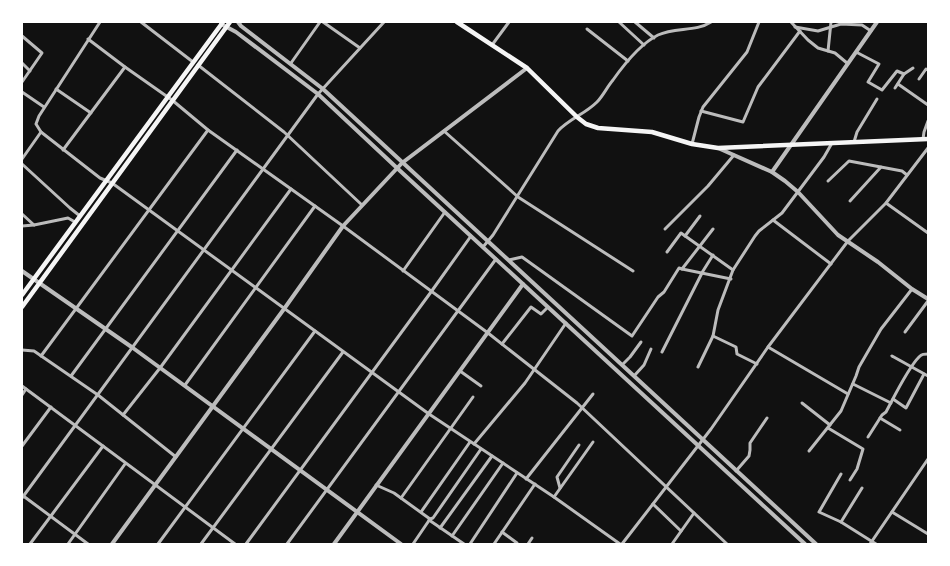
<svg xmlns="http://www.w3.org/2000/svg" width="950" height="566" font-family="'PT Sans Narrow',sans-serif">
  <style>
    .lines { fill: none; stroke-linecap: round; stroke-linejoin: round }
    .minor { stroke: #bcbcbc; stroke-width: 3 }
    .tertiary { stroke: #bcbcbc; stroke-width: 4 }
    .secondary { stroke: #f5f5f5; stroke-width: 4.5 }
  </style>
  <rect width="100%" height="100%" fill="#111"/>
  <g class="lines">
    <g class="minor">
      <polyline points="100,22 39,116 36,124 41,132 100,178 112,183 429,414 554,497 620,544"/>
      <polyline points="141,22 193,62"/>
      <polyline points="323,22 360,48"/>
      <polyline points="619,22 644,45"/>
      <polyline points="635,22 654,38"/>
      <polyline points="791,22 808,40 818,48 835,53 847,63"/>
      <polyline points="795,27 818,31 841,24 862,25 871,31"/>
      <polyline points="587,29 628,61"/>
      <polyline points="22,36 42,53 22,82"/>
      <polyline points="88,39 125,67 172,100 208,130 343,226 488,333 577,403 727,544"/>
      <polyline points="492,45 509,22"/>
      <polyline points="828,51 831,22"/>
      <polyline points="856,52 879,64 868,82 882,90 897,71 904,74"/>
      <polyline points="22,63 30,71"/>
      <polyline points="291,63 320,22"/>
      <polyline points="198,65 284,132 362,205"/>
      <polyline points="919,79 926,69 928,70"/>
      <polyline points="898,84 928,105"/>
      <polyline points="895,88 904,74 913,68"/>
      <polyline points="56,89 91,113"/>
      <polyline points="22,92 44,107"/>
      <polyline points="701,111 743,122 758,87 800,31"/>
      <polyline points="444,131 518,197 633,271"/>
      <polyline points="923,139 924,132 928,121"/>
      <polyline points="854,142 857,132 877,99"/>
      <polyline points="692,144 699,117 703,107 747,52 759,22"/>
      <polyline points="63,150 125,67"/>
      <polyline points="22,159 41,132"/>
      <polyline points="22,164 70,208 80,216"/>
      <polyline points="828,181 849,161 902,171 907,175"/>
      <polyline points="850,201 881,167"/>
      <polyline points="886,203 928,233"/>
      <polyline points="22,214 34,225"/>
      <polyline points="773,220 831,264"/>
      <polyline points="22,226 34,225 68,218 75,222"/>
      <polyline points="665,229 708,186 734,155"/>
      <polyline points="685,236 700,216"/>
      <path d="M483,247l10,-12 65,-104c11,-12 27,-17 39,-29 6,-6 10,-15 16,-22 12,-17 27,-36 45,-45 17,-8 38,-3 53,-13"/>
      <polyline points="667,252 681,233 733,270"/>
      <polyline points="509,260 522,257 632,336 658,297 664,292 679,268 682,269 713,229"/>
      <polyline points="682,269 731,279"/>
      <polyline points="403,271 445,212"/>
      <polyline points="905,332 928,301"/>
      <polyline points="713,336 736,347 737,354 757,364"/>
      <polyline points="502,344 531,307 541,314 548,307"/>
      <polyline points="768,347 848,394"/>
      <polyline points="22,350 34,351 98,395 176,457"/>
      <polyline points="662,352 703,271 713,255"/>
      <polyline points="41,356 208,130"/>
      <polyline points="892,356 928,376"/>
      <polyline points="622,365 630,357 641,342"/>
      <polyline points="698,367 713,336 718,310 733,270 755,236 759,231 782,213 824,157 832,143"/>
      <polyline points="460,371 481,386"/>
      <polyline points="71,376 237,150"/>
      <polyline points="634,376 644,365 651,349"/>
      <polyline points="853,384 891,403"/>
      <polyline points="185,385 315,206"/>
      <polyline points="22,386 235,544"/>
      <polyline points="22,395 26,389"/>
      <polyline points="893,399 906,408 924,374"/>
      <polyline points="802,403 830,425"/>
      <polyline points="123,415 160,368 291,189"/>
      <polyline points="880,418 900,430"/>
      <polyline points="828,428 863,449 857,469 850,480"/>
      <path d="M868,437l14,-22 4,-3c8,-15 22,-44 33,-55 3,-3 5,-3 9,-3"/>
      <polyline points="474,444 525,383 566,323"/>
      <polyline points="22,446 51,407"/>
      <polyline points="809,451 841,411 856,376 859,367 881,329 912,289"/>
      <polyline points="736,471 749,456 750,450 750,443 767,418"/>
      <polyline points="841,474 819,512 841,522 876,544"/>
      <polyline points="526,479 593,394"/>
      <polyline points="376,485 394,493 430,519"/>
      <polyline points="560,488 557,477 579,445"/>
      <polyline points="22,495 88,544"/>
      <polyline points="554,497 593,442"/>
      <polyline points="22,498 318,94 384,22"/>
      <polyline points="401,498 473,397"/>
      <polyline points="653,504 681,531"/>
      <polyline points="421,512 470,442"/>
      <polyline points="892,512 928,534"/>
      <polyline points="429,520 464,544"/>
      <polyline points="841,522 862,488"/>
      <polyline points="440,528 492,456"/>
      <polyline points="502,532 517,543 517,544"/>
      <polyline points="452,536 503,463"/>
      <polyline points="30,544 103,446"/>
      <polyline points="68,544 125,464"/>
      <polyline points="158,544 315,331"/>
      <polyline points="201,544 343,352"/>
      <polyline points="246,544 431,292 471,236"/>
      <polyline points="287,544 496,259"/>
      <polyline points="413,544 430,519 433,518 481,449"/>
      <polyline points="470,544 517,473"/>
      <polyline points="494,544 535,484"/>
      <polyline points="528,544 532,538"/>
      <polyline points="622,544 711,429 768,347 848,241 886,203 928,148"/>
      <polyline points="672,544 694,513"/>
      <polyline points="870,544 928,459"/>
    </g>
    <g class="tertiary">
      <polyline points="238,22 241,26 323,89 816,544"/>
      <polyline points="221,24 236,32 318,94 397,168 805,544"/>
      <polyline points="718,148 772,172 785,181 798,192 838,235 878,262 912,289 928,299"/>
      <polyline points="772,172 877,22"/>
      <polyline points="22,271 133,348 401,544"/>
      <polyline points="112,544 284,309 343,226 402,163 527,68"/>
      <polyline points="334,544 523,284"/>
    </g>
    <g class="secondary">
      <polyline points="457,22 527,68 577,117 586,124 598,128 652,132 692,144 718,148 928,139"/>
      <polyline points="22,295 223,22"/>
      <polyline points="22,307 230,22"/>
    </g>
  </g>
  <rect width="950" height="566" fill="none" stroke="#ffffff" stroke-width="46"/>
</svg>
